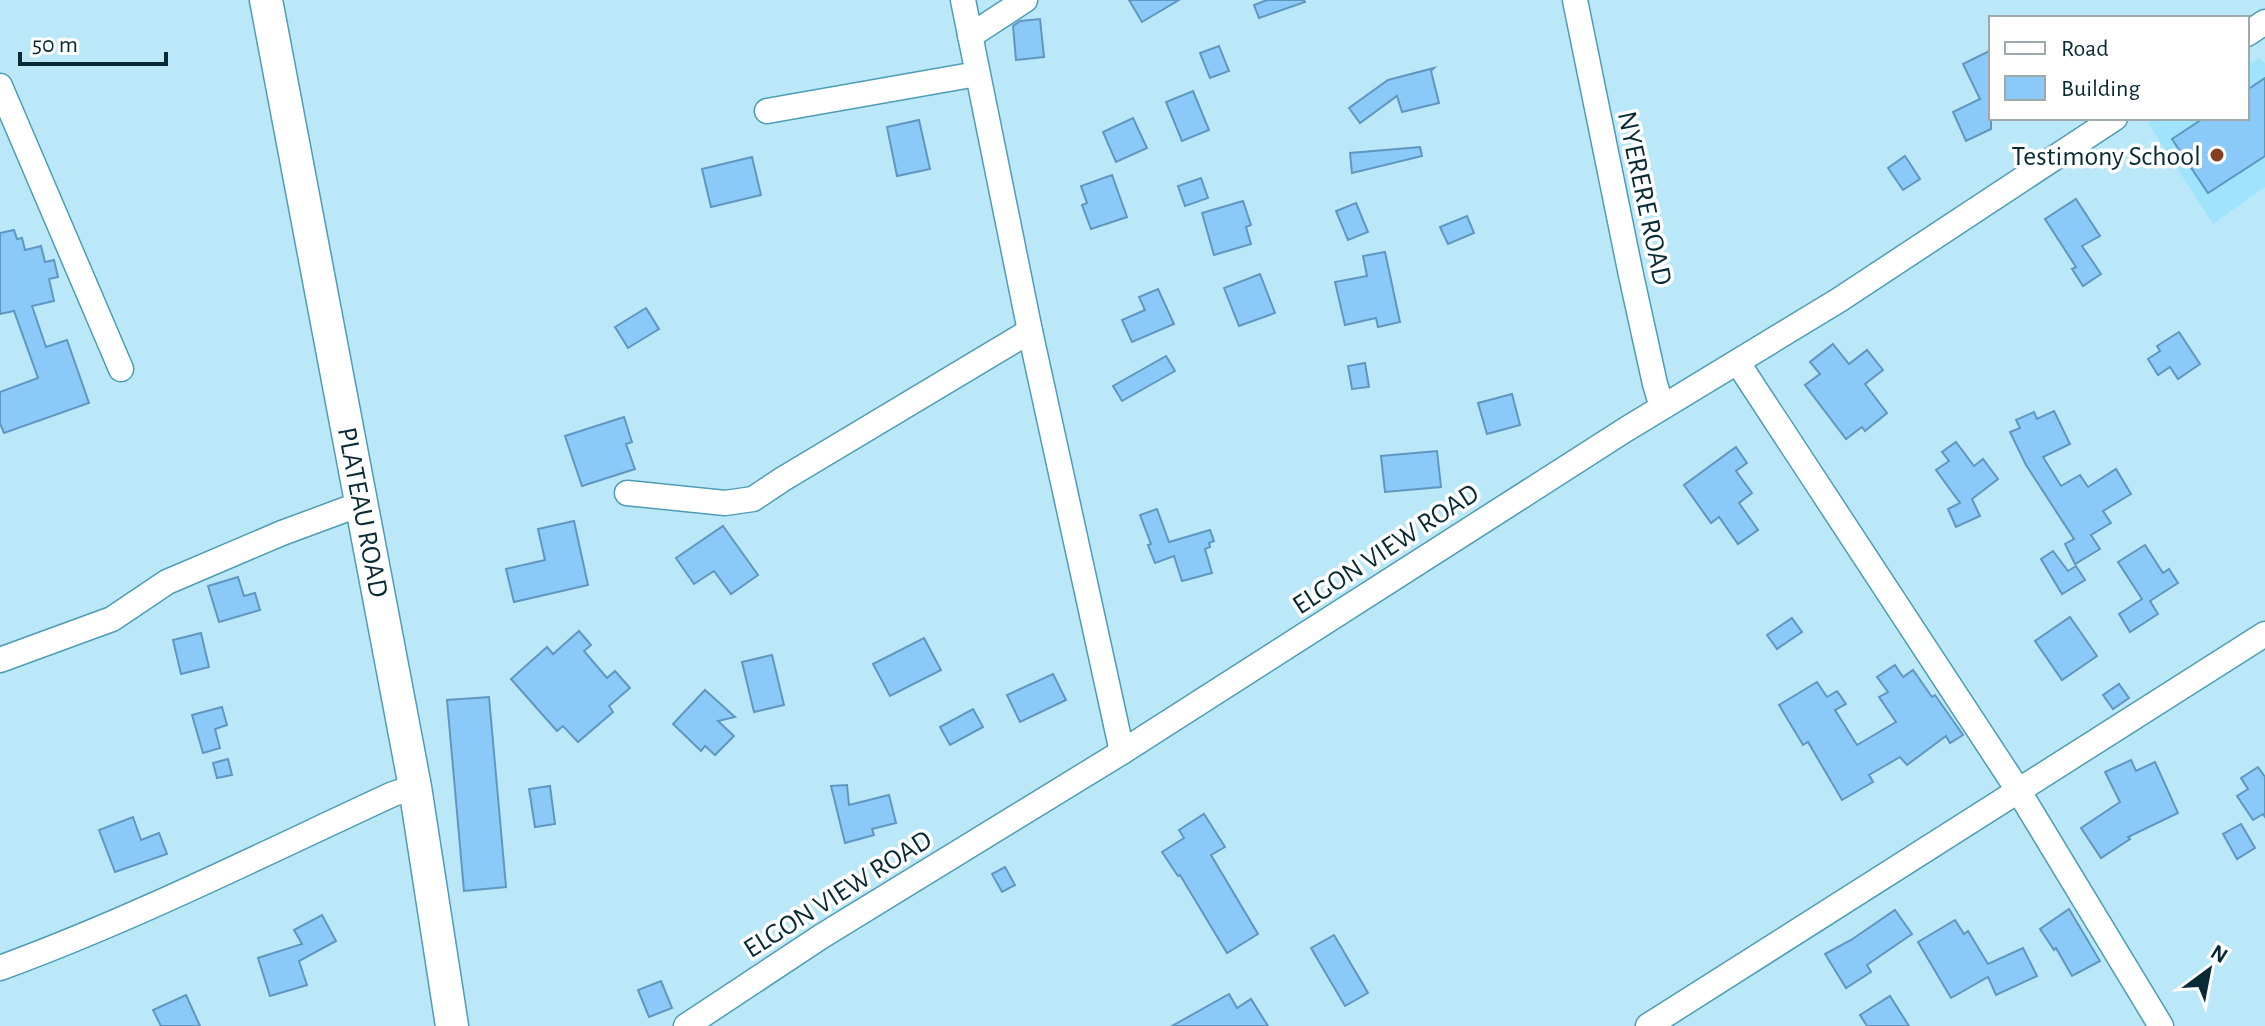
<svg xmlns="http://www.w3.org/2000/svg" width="2265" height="1026" font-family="'Alegreya Sans',sans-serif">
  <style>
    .built { fill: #9fe4fc }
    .building { fill: #8bc9f8; stroke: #5f97c0; stroke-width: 2 }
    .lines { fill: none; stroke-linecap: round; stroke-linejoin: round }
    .street-casing { stroke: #4e9cb5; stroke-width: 27 }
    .secondary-casing { stroke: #4e9cb5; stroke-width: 35 }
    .street { stroke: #fff; stroke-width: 24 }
    .secondary { stroke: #fff; stroke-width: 32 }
    .poi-dot { fill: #863d20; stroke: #fff; stroke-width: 3 }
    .labels { text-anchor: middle; stroke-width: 7; stroke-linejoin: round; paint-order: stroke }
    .poi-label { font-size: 28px; fill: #082a35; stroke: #fff; text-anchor: end }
    .street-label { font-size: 28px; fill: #082a35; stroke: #fff }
  </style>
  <rect width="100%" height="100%" fill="#bbe8f8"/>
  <polygon class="built" points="2260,58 2265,64 2265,187 2213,224 2148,123 2156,118 2247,118 2247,65"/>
  <g class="building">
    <polygon points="1129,0 1179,0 1142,22"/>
    <polygon points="1267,0 1304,0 1305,2 1259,18 1254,5"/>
    <polygon points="1040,19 1044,57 1016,60 1013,26 1020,21"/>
    <polygon points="1219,46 1229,71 1210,78 1200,53"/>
    <polygon points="1991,50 1991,129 1966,141 1953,112 1980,99 1963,64"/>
    <polygon points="1434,68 1431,71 1439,103 1402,112 1397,96 1360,123 1349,108 1388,80"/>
    <polygon points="2265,78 2265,156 2208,193 2172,139 2204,118 2247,118 2247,90"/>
    <polygon points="1193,91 1209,130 1182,141 1166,102"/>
    <polygon points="1133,118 1147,148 1116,162 1103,132"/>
    <polygon points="919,120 930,169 897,176 887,127"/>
    <polygon points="1420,147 1422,156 1352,173 1350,153"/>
    <polygon points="1905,156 1920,179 1903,190 1888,168"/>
    <polygon points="752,157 761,195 711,207 702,169"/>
    <polygon points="1112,175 1127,217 1091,229 1082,205 1087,203 1081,186"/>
    <polygon points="1201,178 1208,198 1185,206 1178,186"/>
    <polygon points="2076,199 2100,236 2082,246 2101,274 2083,286 2072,269 2076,267 2045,219"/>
    <polygon points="1243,201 1251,225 1246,227 1251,244 1214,255 1202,213"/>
    <polygon points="1356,203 1368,232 1348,240 1336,211"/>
    <polygon points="1467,216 1474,233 1448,244 1440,227"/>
    <polygon points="14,230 17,239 22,238 25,250 41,246 45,262 54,260 58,277 49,279 54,301 32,306 46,347 67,340 89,403 4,433 0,423 0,392 38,378 14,311 0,314 0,233"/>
    <polygon points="1385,252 1400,322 1378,327 1376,318 1345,325 1335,282 1367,276 1363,256"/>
    <polygon points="1260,274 1275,313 1239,326 1224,288"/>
    <polygon points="1158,289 1174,324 1132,342 1122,320 1145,310 1139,297"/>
    <polygon points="646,308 659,329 628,348 615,327"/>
    <polygon points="2179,332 2200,364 2178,379 2170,367 2158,375 2148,359 2160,351 2157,346"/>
    <polygon points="1833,344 1849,364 1867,350 1883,370 1865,384 1887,413 1865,431 1862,427 1846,439 1805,385 1820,374 1810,362"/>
    <polygon points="1166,356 1175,371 1122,401 1113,386"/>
    <polygon points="1365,363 1369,387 1352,389 1348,366"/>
    <polygon points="1512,394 1520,425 1487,434 1478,403"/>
    <polygon points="2054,411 2070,444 2043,457 2061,486 2080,475 2088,487 2116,469 2131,494 2103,511 2111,523 2091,535 2100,549 2075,564 2065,544 2074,539 2026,465 2010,432 2020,428 2016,420 2034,412 2037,419"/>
    <polygon points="624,417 632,442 626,444 635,469 582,486 565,436"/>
    <polygon points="1956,442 1974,466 1983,459 1998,479 1972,499 1980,516 1956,527 1948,509 1960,503 1936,470 1949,461 1942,452"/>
    <polygon points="1736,447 1747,463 1736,471 1752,493 1739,503 1758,530 1738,544 1719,517 1711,523 1684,485"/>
    <polygon points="1437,451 1441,487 1385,492 1381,456"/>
    <polygon points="1157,509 1169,542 1210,530 1214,541 1209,543 1210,547 1205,549 1212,573 1182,581 1174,556 1155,563 1148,545 1151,544 1140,515"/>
    <polygon points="574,521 588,585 514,602 506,569 545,560 538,529"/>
    <polygon points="723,526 758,575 731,594 714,571 694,584 676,558"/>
    <polygon points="2145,545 2163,573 2169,569 2178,583 2150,601 2158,614 2130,632 2119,614 2142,599 2118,562"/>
    <polygon points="2053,551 2068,571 2076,566 2085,580 2062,594 2041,559"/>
    <polygon points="238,577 244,596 255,593 260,610 219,622 208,586"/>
    <polygon points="2070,617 2097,656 2062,680 2035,641"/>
    <polygon points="1792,618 1802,632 1777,649 1767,635"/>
    <polygon points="579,631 591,645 584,651 607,678 615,671 630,688 609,706 613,712 578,742 563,726 557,731 511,679 547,647 553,654"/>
    <polygon points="201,633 209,667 181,674 173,640"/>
    <polygon points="924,638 941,670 890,696 873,664"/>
    <polygon points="772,655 784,705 754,712 742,662"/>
    <polygon points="1895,665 1903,677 1913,670 1932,697 1935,695 1963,735 1950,743 1946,736 1907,765 1900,757 1869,775 1873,782 1842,800 1808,742 1803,745 1779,705 1817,682 1827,697 1837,691 1846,704 1835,710 1857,745 1896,722 1879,697 1888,692 1877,677"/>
    <polygon points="1053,674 1066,700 1020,722 1007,695"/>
    <polygon points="2119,684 2129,698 2113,709 2103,695"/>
    <polygon points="705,690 735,717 718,721 734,736 715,755 705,746 701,751 673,724"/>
    <polygon points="489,697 506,887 464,891 447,700"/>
    <polygon points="222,707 227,725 215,729 220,748 203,753 192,715"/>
    <polygon points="973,709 983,727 950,745 940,727"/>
    <polygon points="228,759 232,775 217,778 213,763"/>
    <polygon points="2131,760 2136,771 2155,762 2178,813 2128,837 2130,839 2101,858 2081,828 2120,802 2105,772"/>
    <polygon points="2258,767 2265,777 2265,817 2263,814 2253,820 2237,796 2248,789 2241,778"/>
    <polygon points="847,785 849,805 889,795 896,823 872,829 874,835 845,843 831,786"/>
    <polygon points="550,786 555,824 535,827 529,789"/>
    <polygon points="1204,814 1225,847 1211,855 1258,934 1227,953 1180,875 1178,876 1162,852 1184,838 1179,830"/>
    <polygon points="133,817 141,840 159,833 167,854 115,872 99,830"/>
    <polygon points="2241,824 2255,848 2237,859 2223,834"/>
    <polygon points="1005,867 1015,885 1002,892 992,874"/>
    <polygon points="2069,909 2100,961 2072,976 2056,948 2054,950 2040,929"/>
    <polygon points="1895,910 1912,934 1867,965 1871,972 1846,988 1825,954 1851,940"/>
    <polygon points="322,915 336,941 299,961 307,985 270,996 258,958 302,944 294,930"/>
    <polygon points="1955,920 1964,934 1968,931 1988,964 2023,948 2037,976 1996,995 1988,977 1951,998 1918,942"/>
    <polygon points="1334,935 1368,993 1345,1006 1311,948"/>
    <polygon points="661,981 672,1008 649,1017 638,990"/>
    <polygon points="1229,994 1237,1008 1251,999 1268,1026 1172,1026"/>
    <polygon points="186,995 200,1026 161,1026 153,1010"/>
    <polygon points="1890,996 1909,1026 1867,1026 1860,1015"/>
  </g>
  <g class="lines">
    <g class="street-casing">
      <g id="street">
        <polyline points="963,0 1030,331 1122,752"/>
        <polyline points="1575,0 1631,275 1655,384 1662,407"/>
        <polyline points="2247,34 2265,22"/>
        <polyline points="970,36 1025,0"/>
        <polyline points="0,86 121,369"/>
        <polyline points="767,111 977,74"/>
        <polyline points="1738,363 2018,790 2161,1026"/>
        <polyline points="627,493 725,503 753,499 783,479 1030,331"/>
        <polyline points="0,660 112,619 167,582 282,533 363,503"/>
        <path d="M0,968c134,-49 263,-114 393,-174l22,-7"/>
        <polyline points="686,1026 822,936 1122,752 1625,430 1839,300 2115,118"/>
        <polyline points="1648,1026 2265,634"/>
      </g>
    </g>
    <g class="secondary-casing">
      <polyline id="secondary" points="266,0 415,787 452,1026"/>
    </g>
    <use href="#street" class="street"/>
    <use href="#secondary" class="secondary"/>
  </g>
  <circle class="poi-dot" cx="2217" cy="155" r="8"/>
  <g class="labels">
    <g class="poi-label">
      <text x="2201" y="165">Testimony School</text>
    </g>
    <g class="street-label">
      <text transform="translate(1646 198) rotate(78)" y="10">NYERERE ROAD</text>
      <text transform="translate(364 512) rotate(79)" y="10">PLATEAU ROAD</text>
      <text transform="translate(1385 548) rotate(-33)" y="10">ELGON VIEW ROAD</text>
      <text transform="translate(837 893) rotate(-32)" y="10">ELGON VIEW ROAD</text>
    </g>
  </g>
  <rect x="1989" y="16" width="260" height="104" fill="#ffffff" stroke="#9caaae" stroke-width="2"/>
  <rect x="2005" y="42" width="40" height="12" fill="#ffffff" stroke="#9caaae" stroke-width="2"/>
  <text x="2061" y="56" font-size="24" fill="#082a35">Road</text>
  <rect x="2005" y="76" width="40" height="24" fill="#8bc9f8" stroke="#9caaae" stroke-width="2"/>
  <text x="2061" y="96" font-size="24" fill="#082a35">Building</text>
  <g transform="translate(2209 970) rotate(32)" stroke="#ffffff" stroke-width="6" paint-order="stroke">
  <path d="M0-6L14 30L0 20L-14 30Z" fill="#082a35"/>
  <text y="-12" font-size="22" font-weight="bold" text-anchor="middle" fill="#082a35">N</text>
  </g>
  <path d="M20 52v12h146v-12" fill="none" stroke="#082a35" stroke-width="4"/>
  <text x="32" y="52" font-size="24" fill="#082a35" stroke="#ffffff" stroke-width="6" paint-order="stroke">50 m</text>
</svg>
